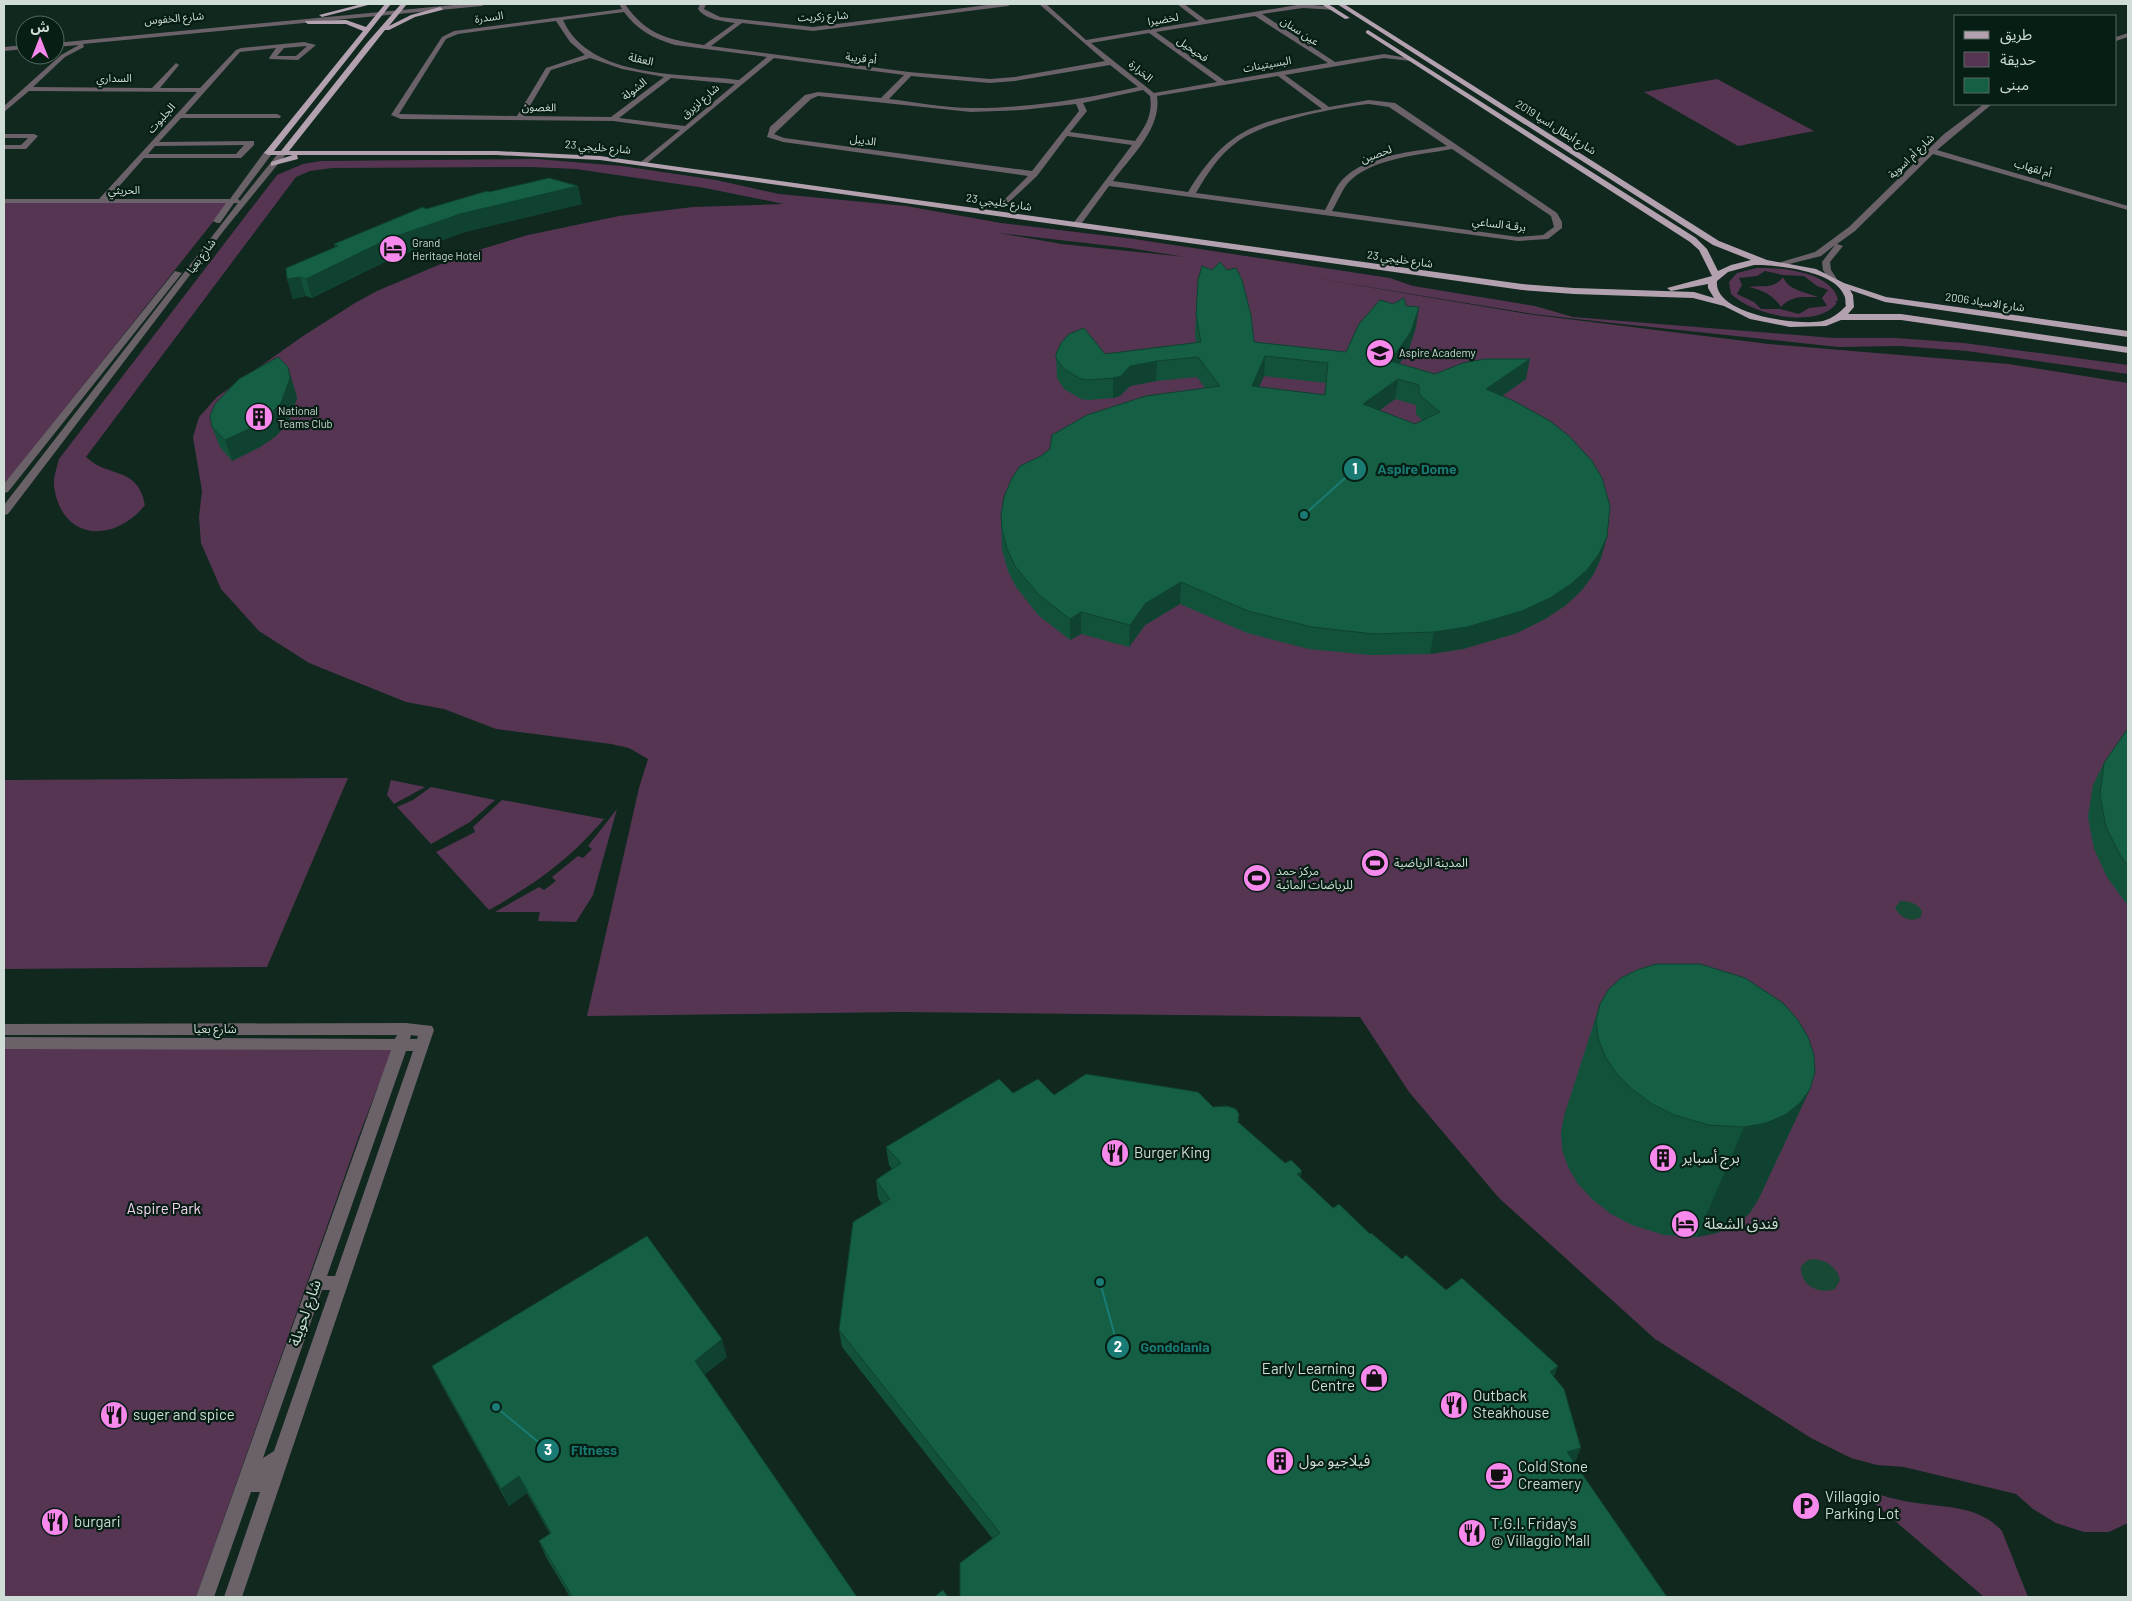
<svg xmlns="http://www.w3.org/2000/svg" width="2132" height="1601" viewBox="0 0 2132 1601" font-family="Barlow,'Noto Sans Arabic',sans-serif">
	<style>
		.green { fill: #563553; fill-rule: evenodd }
		.water { fill: #184935 }
		.lines { fill: none; stroke-linecap: round; stroke-linejoin: round }
		.minor { fill: #6a6169; fill-rule: evenodd }
		.major { fill: #b3a1b0; fill-rule: evenodd }
		.wall { fill: #12523a; fill-rule: evenodd }
		.shaded-wall { fill: #0f4230 }
		.building { fill: #155f44; stroke: #0f4230; fill-rule: evenodd }
		.labels { text-anchor: middle; stroke-width: 4.5; stroke-linejoin: round; paint-order: stroke }
		.far-street-label { font-size: 11px; fill: #cfddd6; stroke: #061e14 }
		.far-poi-label { font-size: 11px; fill: #cfddd6; stroke: #061e14; text-anchor: start }
		.poi-label { font-size: 12px; fill: #cfddd6; stroke: #061e14; text-anchor: start }
		.street-label { font-size: 12px; fill: #cfddd6; stroke: #061e14 }
		.near-poi-label { font-size: 15px; fill: #cfddd6; stroke: #061e14; text-anchor: start }
		.near-park-label { font-size: 15px; fill: #f6d3f1; stroke: #061e14 }
		.near-street-label { font-size: 15px; fill: #cfddd6; stroke: #061e14 }
		.leader { fill: none; stroke: #197b73; stroke-width: 2 }
		.callout-dot { fill: #197b73; stroke: #061e14; stroke-width: 2 }
		.mark-label { font-size: 15px; text-anchor: middle; font-weight: bold; fill: #fff }
		.callout-label { font-size: 14px; text-anchor: middle; font-weight: bold; fill: #197b73; stroke: #061e14; stroke-width: 4.5; stroke-linejoin: round; paint-order: stroke }
	</style>
	<rect width="100%" height="100%" fill="#10281d"/>
	<path class="green" d="M1717 79 1814 131 1738 146 1644 92Z
		M536 159 622 166 716 180 779 194 906 206 1001 223 1134 239 1390 278 1413 286 1535 306 1573 317 1834 338H1896L1964 343 2128 365V374L1967 351 1900 346 1838 347 1613 323 1533 314 1302 276 1527 314 1769 344 2008 364 2128 383V1523L2109 1532H2084L2056 1523 2033 1509 2016 1494 1904 1467 1877 1465 1851 1458 1811 1438 1655 1339 1499 1198 1409 1092 1360 1017 903 1012 587 1016 639 788 648 759 629 748 611 744 496 729 444 709 406 702 309 663 259 631 221 589 201 543 199 517 202 491 193 437 199 417 217 397 303 336 355 303 377 291 462 255 528 235 619 216 693 207 784 204 705 188 576 169 531 167 332 168 310 171 296 177 86 457C108 478 138 466 145 505 114 544 61 541 54 486 53 478 57 467 59 459L277 175 303 164 321 161ZM998 233 1129 248 1185 257 1062 244Z
		M4 203H228L4 485Z
		M1757 268C1780 267 1832 272 1838 300L1835 302 1837 303C1816 330 1753 315 1731 294L1729 282 1737 273ZM1765 271 1783 275 1804 276 1817 286 1828 290 1822 298 1827 306 1809 308 1799 314 1780 309H1761L1754 302 1737 294 1742 285 1739 278 1757 276Z
		M1783 277C1788 290 1805 292 1818 297 1804 297 1791 295 1781 307 1774 296 1763 290 1749 287 1761 285 1774 290 1783 277Z
		M348 778 267 967 4 969V780Z
		M391 780 425 787 394 804 387 795Z
		M431 787 495 800 470 822 431 844 397 807 413 800Z
		M502 800 604 819C569 860 535 884 489 910L436 852 475 832 473 827Z
		M617 809 593 895 576 922 538 921 540 912H495L539 887 544 890 556 881 552 877 578 856 583 858 592 849 588 846Z
		M4 1048 392 1050 360 1133 196 1597H4Z
		M1874 1493C1884 1496 1894 1499 1904 1501 1938 1508 1977 1503 2002 1531L2028 1597H1984L1867 1497Z"/>
	<path class="water" d="M1900 901C1909 901 1917 903 1922 911L1921 917C1911 923 1900 918 1895 908Z
		M1813 1259C1826 1260 1837 1267 1840 1280L1835 1289C1819 1295 1799 1285 1801 1266L1808 1260Z"/>
	<g class="lines">
		<path class="minor" d="M464 4H485L482 6 83 44 84 47 65 57 33 87 152 88 176 63 179 65 160 88H200L236 50 241 48 304 42 316 45 298 60 270 59 269 58 276 48 240 52 185 114H277L281 116 280 118H181L159 142 254 141V145L241 158H144L108 199H230L265 151H271V155L238 199 240 201 280 151 287 153 225 229 8 514 4 515V505L238 203H234L220 223H217L213 221 226 203H4V199H99L197 92 29 91 4 112V106L61 55 79 45 55 47V43ZM307 46 296 56H277L284 48ZM244 145 236 154H148L155 146Z
			M619 4H625C646 35 669 40 704 45L735 23C722 21 706 20 698 9L700 4H706L704 9 720 17 813 27 995 4H1011L1008 6 813 31 742 23 711 46 909 72 990 79 1015 77 1105 61 1039 4H1046L1086 40 1199 21 1177 4H1184L1206 20 1303 4 1333 7 1335 8V10L1303 8 1262 14 1335 62 1384 54 1414 59 1411 61 1384 58 1285 75 1329 107 1369 100 1395 103 1557 213 1562 222V228L1548 239 1518 241 1109 186 1079 227H1076L1072 225 1132 145 1067 136 1037 176 1006 205H1003V201L1028 176 783 142 767 137 770 127 805 95 818 92 881 98 904 75 774 58 645 165 641 163 642 161 680 130 613 121 401 119 391 115 442 37 454 31 622 9ZM624 12C637 30 654 39 675 45L767 57 739 80C684 73 590 80 563 20ZM1255 16 1328 63 1225 81 1156 32ZM556 21 570 42 585 55 546 68 517 116 399 114 446 39 458 34ZM1149 33 1217 82 1154 93 1091 43ZM590 58 622 69 664 77 611 117 524 116 551 70ZM1110 65 1138 87C1084 99 1029 108 972 108 945 108 916 102 889 99L911 76 990 83 1015 81ZM1278 76 1322 109C1253 123 1227 129 1188 192L1113 181C1130 157 1162 129 1157 96ZM671 78 735 84 685 126 619 118ZM1143 90 1150 96C1153 114 1146 126 1135 141L1070 132 1087 111 1083 103ZM818 96 971 112 1022 110 1076 104 1079 111 1032 171 784 138 774 134 811 99ZM1369 104 1389 107 1447 146C1413 152 1367 154 1342 180 1335 188 1330 201 1325 210L1196 193C1207 174 1219 155 1237 142 1266 121 1333 108 1369 104ZM1452 149 1551 216 1554 227 1543 235 1518 237 1332 211C1337 203 1341 192 1347 184 1369 158 1421 155 1452 149Z
			M2128 33V37L2116 41V37Z
			M25 45V49L4 51V47Z
			M1984 104H1992L1937 150 2128 206V210L1933 154 1855 231 1837 244 1843 246 1830 262 1831 270 1837 279 1836 281H1830L1823 270 1822 262 1835 245 1821 256 1781 266V262L1815 252 1849 227 1944 134Z
			M4 134H34L38 136 26 149H4V145H21L28 138H4Z
			M175 271 182 273 8 492 4 493V484Z
			M406 1023 432 1026 434 1030 242 1597H224L260 1492H251L214 1597H196L391 1050 4 1049V1037L395 1039 397 1035H4V1024ZM411 1035 418 1036 417 1039H410ZM406 1051H413L335 1276H327ZM322 1290H330L274 1451 263 1458Z"/>
		<path class="major" d="M362 4H372L322 17 319 15Z
			M385 4H391L274 151H281L366 44 401 4H407L389 26 411 15 440 7 443 9 442 10 415 17 389 30H385L289 151H497L600 156 1522 284 1574 288 1694 292 1714 298 1708 288V284L1671 291 1667 288 1712 276 1699 250 1690 242 1366 33V31L1368 30 1696 238 1707 249 1718 271 1731 265 1751 260 1713 245 1337 4H1344L1719 241 1767 260 1816 269 1844 283 1886 297 2128 331V337L1885 302 1850 290 1853 295 1854 307 1848 314H1901L2128 347V353L1901 320H1841L1826 326 1790 327 1750 319 1724 306 1693 298 1574 294 1522 290 600 160 497 155H297L298 159 271 166V162L293 155H268L264 153 363 31 346 24H308L305 22 306 21 346 20 366 27ZM1754 265C1776 265 1834 270 1844 295 1846 298 1845 303 1846 306 1839 313 1833 318 1823 321 1800 326 1713 315 1717 281L1728 272Z
			M1321 4H1328L1350 18 1345 19Z"/>
	</g>
	<path class="wall" d="M489 192 582 204 465 232 393 258 312 298 306 296 293 299 287 279 335 247 334 244 426 209Z
		M1198 280 1254 342 1346 352 1393 304 1406 306 1416 327 1408 352 1399 364 1435 374 1526 379 1502 396 1607 537 1601 558 1593 575 1581 591 1566 605 1545 619 1517 633 1463 649 1430 654 1370 655 1309 649 1247 633 1180 604 1145 625 1129 647 1081 634 1070 640 1038 615 1016 587 1008 571 1002 550 1001 515 1205 388 1197 377 1156 381 1130 386 1120 396 1113 398 1088 400 1081 399 1064 389 1057 378 1056 354H1105L1196 343 1195 335ZM1264 376 1326 383 1324 395 1259 387ZM1395 399 1416 405V414L1423 421 1415 424 1379 411Z
		M294 387 297 398 288 423 276 436 260 447 232 461 220 447 212 427Z
		M2128 728V906L2107 877 2094 849 2088 817 2093 785 2104 763Z
		M1600 1004 1810 1089 1758 1200 1749 1214 1735 1225 1717 1233 1697 1237 1664 1235 1632 1225 1611 1214 1593 1200 1578 1184 1568 1167 1562 1149 1561 1132 1564 1116Z
		M1013 1093 1213 1107 1239 1114 1238 1122 1285 1163 1302 1171 1300 1178 1333 1208 1370 1234 1402 1259 1558 1366 1554 1376 992 1538 842 1347 839 1330 882 1204 878 1198 876 1180 892 1169 889 1165 886 1147Z
		M727 1357 704 1375 857 1597H570L546 1557 539 1541 550 1534 527 1493 509 1506 441 1384 432 1366Z"/>
	<path class="shaded-wall" d="M578 186 582 204 465 232 393 258 312 298 306 279 388 239 460 214Z
		M300 277 306 296 293 299 287 279Z
		M1419 307 1416 327 1408 352 1387 381 1390 361Z
		M1265 356 1264 376 1250 407 1252 386Z
		M1530 359 1526 379 1482 410 1486 389Z
		M1157 361 1156 381 1130 386 1120 396 1113 398V378L1130 366Z
		M288 367 294 387 297 398 288 423 276 436 260 447 232 461 225 440Z
		M1398 379 1395 399 1360 425 1363 404Z
		M1607 537 1601 558 1593 575 1581 591 1566 605 1545 619 1517 633 1463 649 1430 654 1434 632Z
		M1181 582 1180 604 1145 625 1129 647 1130 625 1146 603Z
		M1081 612V634L1070 640V619Z
		M1810 1089 1758 1200 1749 1214 1735 1225 1717 1233 1697 1237 1744 1127Z
		M1302 1171 1299 1189 1297 1174Z
		M722 1339 727 1357 700 1378 695 1361Z
		M1558 1366 1551 1384 1550 1372Z
		M1581 1448 1574 1465 1567 1452Z
		M519 1476 527 1493 509 1506 501 1489Z"/>
	<path class="building" d="M549 178 578 186 460 214 388 239 306 279 300 277 287 279 286 268 338 246 334 244 423 207 426 209 487 191 489 192Z
		M1220 262 1227 270 1236 268 1242 280 1251 315 1254 342 1346 352 1359 324 1380 300 1393 304 1404 298 1406 306 1419 307 1411 332 1390 361 1435 374 1463 363 1485 359H1530L1486 389 1514 401 1550 421 1569 436 1592 461 1602 478 1610 506 1607 537 1599 554 1587 570 1571 584 1550 598 1522 611 1467 627 1434 632 1374 634 1312 627 1248 611 1181 582 1146 603 1130 625 1081 612 1070 619 1038 594 1015 566 1007 549 1002 529 1001 515 1004 497 1012 478 1020 466 1041 456 1050 449 1052 435 1087 415 1146 396 1220 386 1198 357 1157 361 1130 366 1121 376 1113 378 1088 380 1081 379 1064 369 1056 358V354L1061 343 1069 334 1084 328 1105 354 1201 342 1196 315 1198 280 1202 266 1212 270ZM1265 356 1328 363 1325 395 1252 386ZM1398 379 1419 385V393L1422 397 1440 412 1415 424 1363 404Z
		M278 357 288 367 290 378 281 403 269 415 253 427 225 440 212 427 210 416 215 404 239 379Z
		M2128 728V866L2120 855 2106 827 2100 795 2104 763Z
		M1656 964H1700L1745 978 1783 1003 1798 1020 1808 1037 1814 1055 1815 1072 1810 1089 1800 1103 1785 1115 1766 1123 1744 1127 1709 1125 1674 1115 1652 1104 1632 1089 1616 1073 1605 1056 1598 1038 1596 1020 1600 1004 1608 990 1621 978 1637 970Z
		M1086 1074 1198 1092 1213 1107 1227 1106 1236 1109 1239 1114 1238 1122 1285 1163 1291 1160 1302 1171 1297 1174 1333 1208 1339 1204 1370 1234 1371 1233 1402 1259 1406 1255 1446 1290 1462 1278 1558 1366 1550 1372 1564 1389 1581 1448 1567 1452 1667 1597H960V1563L1000 1533 839 1330 853 1222 890 1199 876 1180 901 1163 886 1147 999 1079 1013 1093 1038 1079 1054 1095Z
		M647 1236 722 1339 695 1361 857 1597H571L572 1596 539 1541 551 1533 519 1476 501 1489 432 1366Z
		M943 1590 948 1597H934Z"/>
	<defs>
		<symbol id="hotel-disc" viewBox="-11 -11 22 22"><circle r="9.5" fill="#f788ec" stroke="#061e14"/><path d="M-6-4.5h1.5V1H6V5H4.5V3h-9V5H-6ZM-4 0a1.8 1.8 0 1 1 3.6 0ZM.5 0V-2.5h3Q6-2.5 6 0Z" fill="#111"/></symbol>
		<symbol id="school-disc" viewBox="-11 -11 22 22"><circle r="9.5" fill="#f788ec" stroke="#061e14"/><path d="M0-5L7-2L0 1L-7-2ZM-4 1L0 2.5L4 1V4Q0 6-4 4Z" fill="#111"/></symbol>
		<symbol id="building-disc" viewBox="-11 -11 22 22"><circle r="9.5" fill="#f788ec" stroke="#061e14"/><path d="M-4-6H4V6H1V3H-1V6H-4ZM-2.5-4.3h1.7v1.8h-1.7ZM.8-4.3h1.7v1.8H.8ZM-2.5-1h1.7V.8h-1.7ZM.8-1h1.7V.8H.8Z" fill="#111"/></symbol>
		<symbol id="stadium-disc" viewBox="-11 -11 22 22"><circle r="9.5" fill="#f788ec" stroke="#061e14"/><path d="M0-5a6.5 5 0 1 0 0 10a6.5 5 0 1 0 0-10ZM-3.5-1.8h7v3.6h-7Z" fill="#111"/></symbol>
		<symbol id="restaurant-disc" viewBox="-11 -11 22 22"><circle r="9.5" fill="#f788ec" stroke="#061e14"/><path d="M-5-6h1v4h1v-4h1v4h1v-4h1v5L-1.5 .5V6h-2V.5L-5-1ZM5-6V6H3V1.5H1.5Q1.5-4 5-6Z" fill="#111"/></symbol>
		<symbol id="shop-disc" viewBox="-11 -11 22 22"><circle r="9.5" fill="#f788ec" stroke="#061e14"/><path d="M-5-2.5h2.3a2.7 3.5 0 0 1 5.4 0H5L5.5 6h-11ZM-1.5-2.5h3a1.5 2.3 0 0 0-3 0Z" fill="#111"/></symbol>
		<symbol id="cafe-disc" viewBox="-11 -11 22 22"><circle r="9.5" fill="#f788ec" stroke="#061e14"/><path d="M-5.5-4.5H6V0H3Q3 3.5 0 3.5H-2.5Q-5.5 3.5-5.5 0ZM3-3.2v2h1.7v-2ZM-6 4.5H4V6H-6Z" fill="#111"/></symbol>
		<symbol id="parking-disc" viewBox="-11 -11 22 22"><circle r="9.5" fill="#f788ec" stroke="#061e14"/><path d="M-3.5-5.5H1a3.5 3.5 0 0 1 0 7H-1V5.5H-3.5ZM-1-3.4V-.6H.8a1.4 1.4 0 0 0 0-2.8Z" fill="#111"/></symbol>
	</defs>
	<g fill-rule="evenodd">
		<use href="#hotel-disc" x="377" y="233" width="32" height="32"/>
		<use href="#school-disc" x="1364" y="337" width="32" height="32"/>
		<use href="#building-disc" x="243" y="401" width="32" height="32"/>
		<use href="#stadium-disc" x="1359" y="847" width="32" height="32"/>
		<use href="#stadium-disc" x="1241" y="862" width="32" height="32"/>
		<use href="#restaurant-disc" x="1099" y="1137" width="32" height="32"/>
		<use href="#building-disc" x="1647" y="1142" width="32" height="32"/>
		<use href="#hotel-disc" x="1669" y="1208" width="32" height="32"/>
		<use href="#shop-disc" x="1358" y="1362" width="32" height="32"/>
		<use href="#restaurant-disc" x="1438" y="1389" width="32" height="32"/>
		<use href="#restaurant-disc" x="98" y="1399" width="32" height="32"/>
		<use href="#building-disc" x="1264" y="1445" width="32" height="32"/>
		<use href="#cafe-disc" x="1483" y="1460" width="32" height="32"/>
		<use href="#parking-disc" x="1790" y="1490" width="32" height="32"/>
		<use href="#restaurant-disc" x="39" y="1506" width="32" height="32"/>
		<use href="#restaurant-disc" x="1456" y="1517" width="32" height="32"/>
	</g>
	<g class="labels">
		<g class="far-street-label">
			<text transform="translate(823 16) rotate(-3)" y="4">شارع زكريت</text>
			<text transform="translate(489 17) rotate(-8)" y="4">السدرة</text>
			<text transform="translate(174 18) rotate(-5)" y="4">شارع الخفوس</text>
			<text transform="translate(1163 19) rotate(-9)" y="4">لخضيرا</text>
			<text transform="translate(1300 31) rotate(33)" y="4">عين سنان</text>
			<text transform="translate(1193 49) rotate(35)" y="4">فحيحيل</text>
			<text transform="translate(861 58) rotate(7)" y="4">أم قريبة</text>
			<text transform="translate(641 59) rotate(12)" y="4">العقلة</text>
			<text transform="translate(1267 64) rotate(-10)" y="4">البسيتينات</text>
			<text transform="translate(1141 71) rotate(39)" y="4">الخرارة</text>
			<text x="114" y="82">السداري</text>
			<text transform="translate(634 89) rotate(-38)" y="4">الشولة</text>
			<text transform="translate(700 101) rotate(-41)" y="4">شارع لزيرق</text>
			<text transform="translate(539 107) rotate(1)" y="4">الغصون</text>
			<text transform="translate(161 118) rotate(-48)" y="4">الجلبوت</text>
			<text transform="translate(1556 127) rotate(32)" y="4">شارع أبطال اسيا 2019</text>
			<text transform="translate(863 140) rotate(7)" y="4">الديبل</text>
			<text transform="translate(598 147) rotate(5)" y="4">شارع خليجي 23</text>
			<text transform="translate(1376 154) rotate(-20)" y="4">لحصين</text>
			<text transform="translate(1911 156) rotate(-44)" y="4">شارع أم اسوية</text>
			<text transform="translate(2033 168) rotate(16)" y="4">أم لقهاب</text>
			<text x="124" y="194">الحريثي</text>
			<text transform="translate(999 202) rotate(8)" y="4">شارع خليجي 23</text>
			<text transform="translate(1499 224) rotate(7)" y="4">برقـة الساعي</text>
			<text transform="translate(201 256) rotate(-53)" y="4">شارع بعيا</text>
			<text transform="translate(1400 259) rotate(8)" y="4">شارع خليجي 23</text>
			<text transform="translate(1985 302) rotate(8)" y="4">شارع الاسياد 2006</text>
		</g>
		<g class="far-poi-label">
			<text x="412" y="247">Grand<tspan x="412" dy="13">Heritage Hotel</tspan></text>
			<text x="1399" y="357">Aspire Academy</text>
			<text x="278" y="415">National<tspan x="278" dy="13">Teams Club</tspan></text>
		</g>
		<g class="poi-label">
			<text x="1394" y="867">المدينة الرياضية</text>
			<text x="1276" y="875">مركز حمد<tspan x="1276" dy="14">للرياضات المائية</tspan></text>
		</g>
		<g class="street-label">
			<text x="215" y="1033">شارع بعيا</text>
		</g>
		<g class="near-poi-label">
			<text x="1134" y="1158">Burger King</text>
			<text x="1682" y="1163">برج أسباير</text>
			<text x="1704" y="1229">فندق الشعلة</text>
			<text x="1355" y="1374" text-anchor="end">Early Learning<tspan x="1355" dy="17">Centre</tspan></text>
			<text x="1473" y="1401">Outback<tspan x="1473" dy="17">Steakhouse</tspan></text>
			<text x="133" y="1420">suger and spice</text>
			<text x="1299" y="1466">فيلاجيو مول</text>
			<text x="1518" y="1472">Cold Stone<tspan x="1518" dy="17">Creamery</tspan></text>
			<text x="1825" y="1502">Villaggio<tspan x="1825" dy="17">Parking Lot</tspan></text>
			<text x="74" y="1527">burgari</text>
			<text x="1491" y="1529">T.G.I. Friday's<tspan x="1491" dy="17">@ Villaggio Mall</tspan></text>
		</g>
		<g class="near-park-label">
			<text x="164" y="1214">Aspire Park</text>
		</g>
		<g class="near-street-label">
			<text transform="translate(305 1313) rotate(-71)" y="5">شارع لحويلة</text>
		</g>
	</g>
	<path class="leader" d="M1304 515L1355 469M1100 1282L1118 1347M496 1407L548 1450"/>
	<g class="callout-dot">
		<circle cx="1304" cy="515" r="5"/>
		<circle cx="1100" cy="1282" r="5"/>
		<circle cx="496" cy="1407" r="5"/>
		<circle cx="1355" cy="469" r="12"/>
		<circle cx="1118" cy="1347" r="12"/>
		<circle cx="548" cy="1450" r="12"/>
	</g>
	<g class="mark-label">
		<text x="1355" y="474">1</text>
		<text x="1118" y="1352">2</text>
		<text x="548" y="1455">3</text>
	</g>
	<g class="callout-label">
		<text x="1417" y="474">Aspire Dome</text>
		<text x="1175" y="1352">Gondolania</text>
		<text x="594" y="1455">Fitness</text>
	</g>
	<rect width="2132" height="1601" fill="none" stroke="#cfddd6" stroke-width="10"/>
	<rect x="1954" y="15" width="162" height="90" fill="#061e14" stroke="#566a62"/>
	<rect x="1964" y="31" width="25" height="8" fill="#b3a1b0" stroke="#566a62"/>
	<text x="2000" y="40" font-size="15" fill="#cfddd6">طريق</text>
	<rect x="1964" y="52" width="25" height="15" fill="#563553" stroke="#566a62"/>
	<text x="2000" y="65" font-size="15" fill="#cfddd6">حديقة</text>
	<rect x="1964" y="78" width="25" height="15" fill="#155f44" stroke="#566a62"/>
	<text x="2000" y="90" font-size="15" fill="#cfddd6">مبنى</text>
	<g transform="translate(40 40)"><circle r="24" fill="#061e14" stroke="#566a62"/>
	<path d="M0-4L9 19L0 12L-9 19Z" fill="#f788ec"/>
	<text y="-8" font-size="14" font-weight="bold" text-anchor="middle" fill="#cfddd6">ش</text>
	</g>
</svg>
